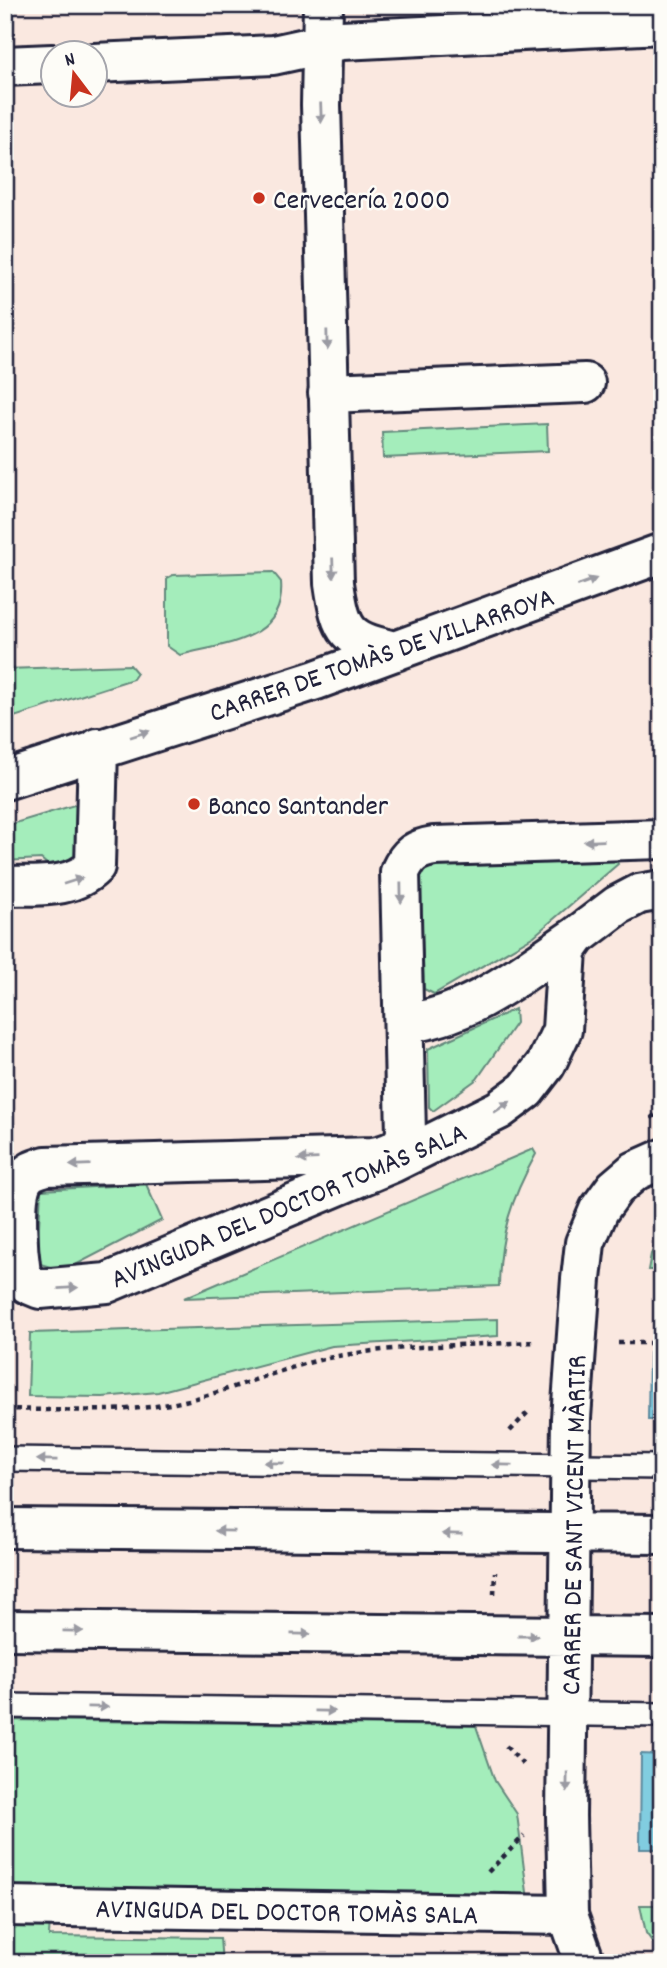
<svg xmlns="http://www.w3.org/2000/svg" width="667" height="1968" viewBox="0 0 667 1968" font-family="Dekko,sans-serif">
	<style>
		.green { fill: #a4edbb; stroke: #63887b; stroke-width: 2 }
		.water { fill: #81cde0; stroke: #5b899e; stroke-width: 2 }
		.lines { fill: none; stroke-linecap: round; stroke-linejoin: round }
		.service-casing { stroke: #22223b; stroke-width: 28 }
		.minor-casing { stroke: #22223b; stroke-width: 44 }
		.tertiary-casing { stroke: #22223b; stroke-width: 44 }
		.primary-casing { stroke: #22223b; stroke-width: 44 }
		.path { stroke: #22223b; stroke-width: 4.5; stroke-dasharray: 5 5; stroke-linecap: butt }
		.service { stroke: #fdfcf7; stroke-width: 23 }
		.minor { stroke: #fdfcf7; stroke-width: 38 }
		.tertiary { stroke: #fdfcf7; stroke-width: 38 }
		.primary { stroke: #fdfcf7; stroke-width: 38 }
		.oneway { fill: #9a9aa2 }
		.poi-dot { fill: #c8321e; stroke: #fdfcf7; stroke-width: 2.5 }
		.labels { text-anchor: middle; stroke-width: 5; stroke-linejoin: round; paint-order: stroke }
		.poi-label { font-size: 28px; fill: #22223b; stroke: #fdfcf7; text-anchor: start }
		.street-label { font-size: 28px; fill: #22223b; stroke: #fdfcf7 }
	</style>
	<rect width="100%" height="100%" fill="#fae8e0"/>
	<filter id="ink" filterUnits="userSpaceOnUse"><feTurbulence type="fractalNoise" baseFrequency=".0143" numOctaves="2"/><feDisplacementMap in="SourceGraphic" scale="14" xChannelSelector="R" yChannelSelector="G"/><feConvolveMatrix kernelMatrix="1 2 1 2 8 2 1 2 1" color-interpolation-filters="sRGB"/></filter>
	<g filter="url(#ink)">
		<path class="green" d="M547 424 548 451 383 458 382 432Z
			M273 572 281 582C286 641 225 643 180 655L167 646V578L173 575Z
			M130 665 137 673 133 679 5 720V669Z
			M84 802 82 858 53 869 41 859 5 861V826Z
			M614 855 618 864 534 936 434 994 424 989 420 888 421 873 435 861Z
			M515 1009 516 1023 477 1079 433 1111 429 1107 428 1049Z
			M533 1149 536 1154C511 1199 500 1234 499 1286L184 1298Z
			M146 1184 162 1220 64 1271 37 1263 41 1190Z
			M662 1234V1270H648L651 1254Z
			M498 1319V1336L332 1346 158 1392 103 1397 28 1396 30 1333Z
			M5 1720 476 1726 495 1781 517 1814 528 1900 5 1892Z
			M640 1905H662V1955L646 1933Z
			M22 1919 50 1920 49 1936 220 1938 222 1963H5V1935Z"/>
		<path class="water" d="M649 1353H662V1420H648Z
			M641 1754 662 1755V1849H640Z"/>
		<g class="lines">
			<defs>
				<path id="service" d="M5 1459 662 1467
					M5 1706 662 1715"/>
				<path id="minor" d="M323 5 321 105 334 583C341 632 346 641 396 651
					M328 393 585 383
					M5 780 316 680 662 553
					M662 839 434 846C416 849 408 854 400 872L406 1135C400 1151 389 1154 373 1157L46 1166C36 1169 28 1171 23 1180 13 1198 18 1253 21 1274L28 1284 40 1289 107 1283 392 1163 499 1110 526 1090 546 1064 562 1030 567 950 577 936 618 905 639 894 662 890
					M5 886C38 885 71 890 95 866L98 748
					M404 1023C469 1018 524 971 577 936
					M5 1906 568 1915"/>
				<path id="tertiary" d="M94 63 273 55 342 40 662 24
					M5 66 52 64"/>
				<path id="primary" d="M5 1528 662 1534
					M5 1630 662 1637
					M585 1963 568 1915 566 1816 571 1418 581 1279 585 1243 599 1210 615 1188 635 1171 662 1159"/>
			</defs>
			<use href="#service" class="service-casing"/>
			<use href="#minor" class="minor-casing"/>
			<use href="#tertiary" class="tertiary-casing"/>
			<use href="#primary" class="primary-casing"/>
			<path class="path" d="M651 1118 662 1110
				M618 1343H662
				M5 1409C64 1410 122 1414 180 1402 236 1390 288 1364 344 1355 406 1345 473 1345 535 1342
				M510 1431 528 1412
				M494 1594 495 1572
				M506 1746 526 1768
				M488 1872 524 1836
				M8 1956 15 1963"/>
			<use href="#service" class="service"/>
			<use href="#minor" class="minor"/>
			<use href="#tertiary" class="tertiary"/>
			<use href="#primary" class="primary"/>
		</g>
		<defs><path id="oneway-solid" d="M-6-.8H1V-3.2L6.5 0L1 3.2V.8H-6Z" transform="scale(1.75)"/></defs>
		<g class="oneway">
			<use href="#oneway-solid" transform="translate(321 113) rotate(88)"/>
			<use href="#oneway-solid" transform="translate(327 340) rotate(89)"/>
			<use href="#oneway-solid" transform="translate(333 568) rotate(88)"/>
			<use href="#oneway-solid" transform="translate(587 582) rotate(-20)"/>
			<use href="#oneway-solid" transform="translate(140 734) rotate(-18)"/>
			<use href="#oneway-solid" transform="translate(594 841) rotate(178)"/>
			<use href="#oneway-solid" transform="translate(73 881) rotate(-18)"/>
			<use href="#oneway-solid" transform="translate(401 893) rotate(89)"/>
			<use href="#oneway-solid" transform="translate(502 1107) rotate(-34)"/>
			<use href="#oneway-solid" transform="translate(308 1159) rotate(178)"/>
			<use href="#oneway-solid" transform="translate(80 1165) rotate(178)"/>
			<use href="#oneway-solid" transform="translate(68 1288) rotate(-3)"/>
			<use href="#oneway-solid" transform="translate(47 1460) rotate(-179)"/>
			<use href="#oneway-solid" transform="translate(274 1463) rotate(-179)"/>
			<use href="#oneway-solid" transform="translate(502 1465) rotate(-179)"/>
			<use href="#oneway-solid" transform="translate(225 1531) rotate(-179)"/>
			<use href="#oneway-solid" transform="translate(452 1534) rotate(-179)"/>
			<use href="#oneway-solid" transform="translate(73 1631) rotate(1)"/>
			<use href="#oneway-solid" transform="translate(301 1634) rotate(1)"/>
			<use href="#oneway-solid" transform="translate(528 1636)"/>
			<use href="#oneway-solid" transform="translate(98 1707) rotate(1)"/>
			<use href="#oneway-solid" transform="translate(325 1711) rotate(1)"/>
			<use href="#oneway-solid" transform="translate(567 1782) rotate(91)"/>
		</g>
	</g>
	<g class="poi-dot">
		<circle cx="259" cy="198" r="7"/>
		<circle cx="194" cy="804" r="7"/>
	</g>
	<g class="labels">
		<g class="poi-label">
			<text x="273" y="208">Cervecería 2000</text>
			<text x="208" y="814">Banco Santander</text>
		</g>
		<g class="street-label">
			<text transform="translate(381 653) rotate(-19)" y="10">CARRER DE TOMÀS DE VILLARROYA</text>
			<text transform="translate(288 1204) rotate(-23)" y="10">AVINGUDA DEL DOCTOR TOMÀS SALA</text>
			<text transform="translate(572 1525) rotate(-89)" y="10">CARRER DE SANT VICENT MÀRTIR</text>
			<text transform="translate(287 1910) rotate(1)" y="10">AVINGUDA DEL DOCTOR TOMÀS SALA</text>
		</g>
	</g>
	<rect width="667" height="1968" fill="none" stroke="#fdfcf7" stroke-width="28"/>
	<rect x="14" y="14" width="639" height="1940" fill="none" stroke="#22223b" stroke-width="2.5" filter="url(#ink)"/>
	<g transform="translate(74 74) rotate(344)"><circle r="33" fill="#fdfcf7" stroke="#a5a5ac" stroke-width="2"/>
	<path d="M0-5L12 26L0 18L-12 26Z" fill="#c8321e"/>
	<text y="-10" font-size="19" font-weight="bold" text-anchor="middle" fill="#22223b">N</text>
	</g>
</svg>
